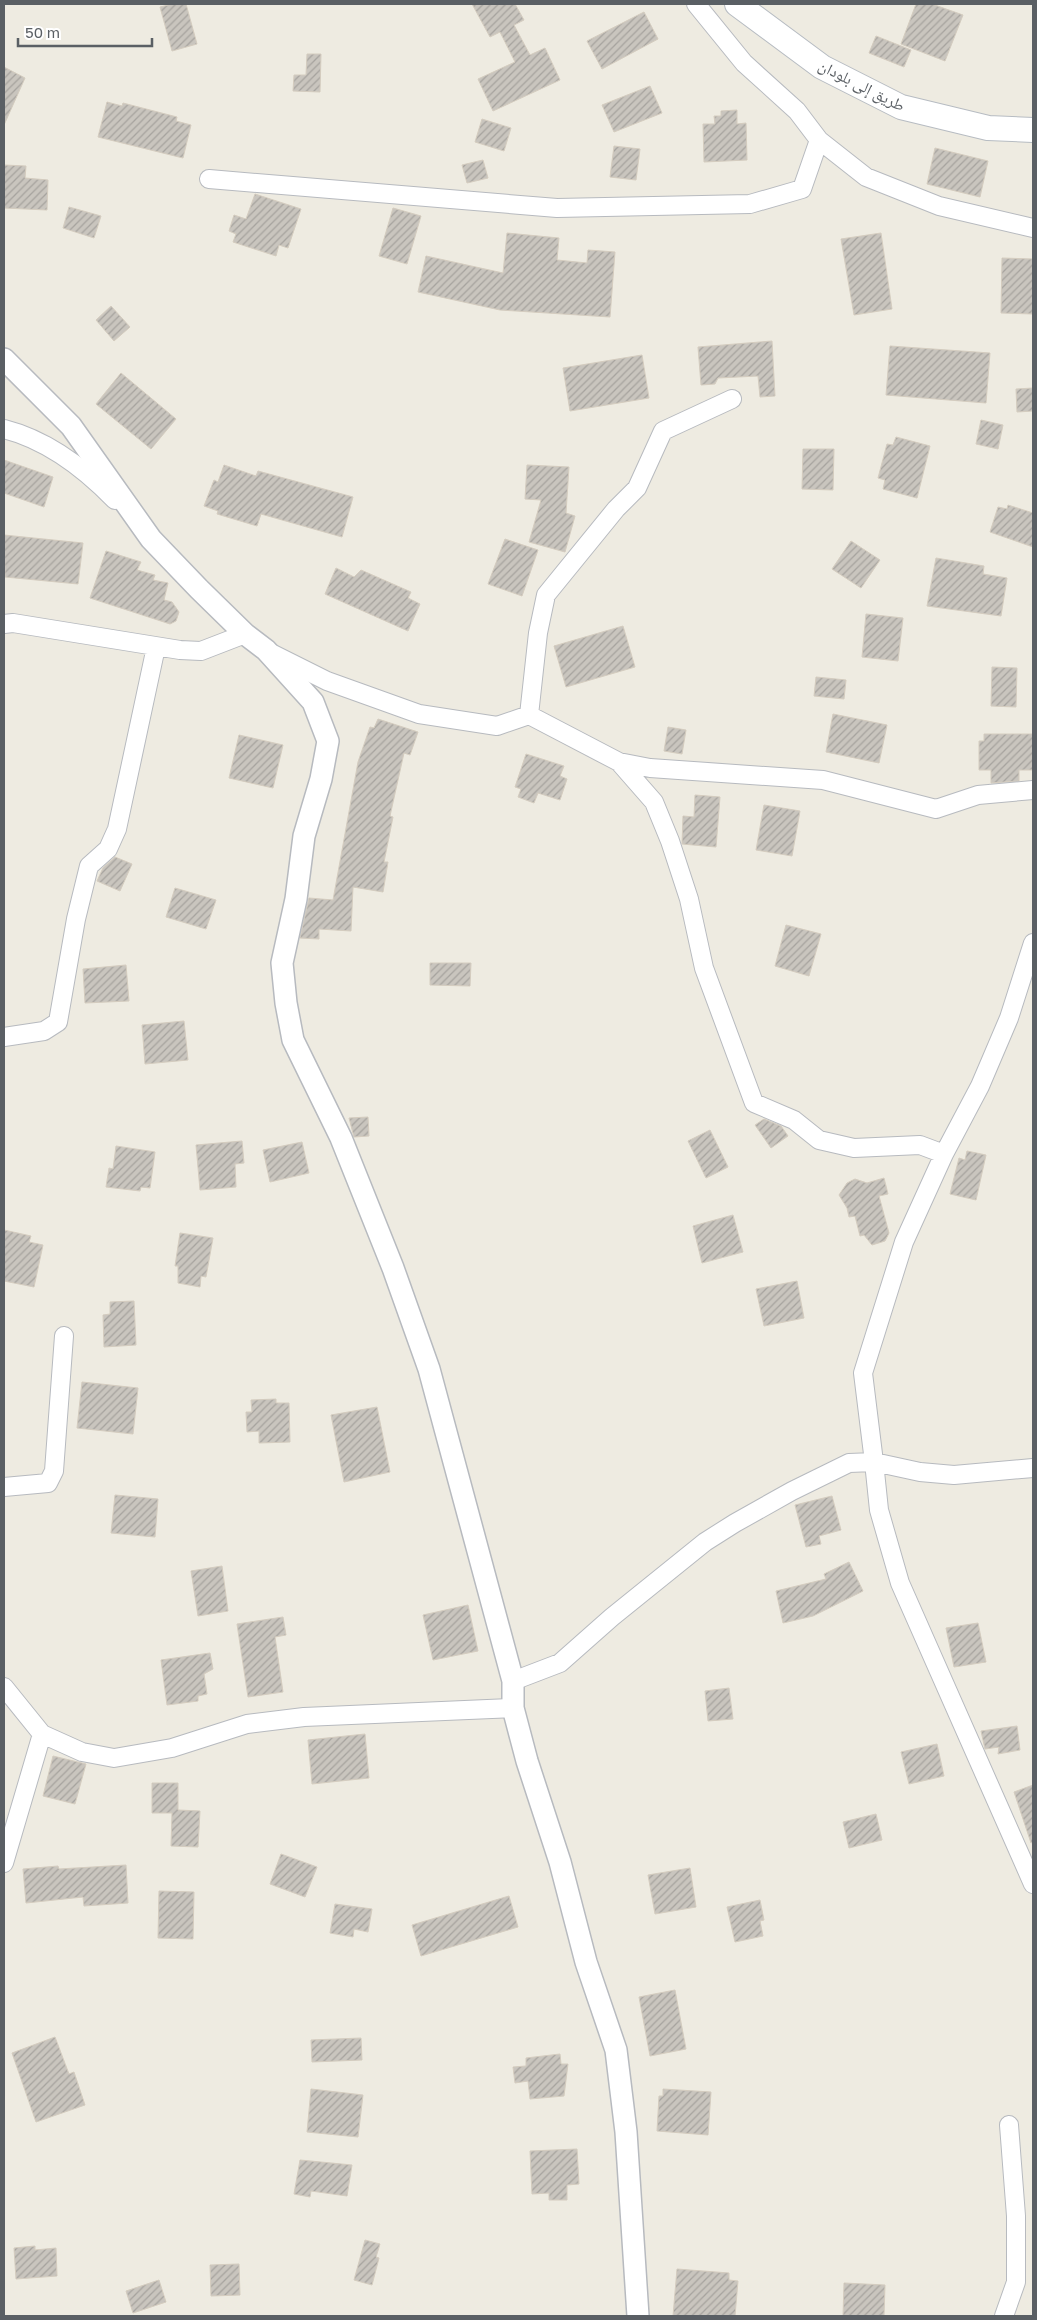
<svg xmlns="http://www.w3.org/2000/svg" width="1037" height="2320" viewBox="0 0 1037 2320" font-family="'Golos Text','Noto Naskh Arabic',sans-serif">
	<style>
		.building { fill: url(#building-hatch); stroke: #d4ccbf }
		.lines { fill: none; stroke-linecap: round; stroke-linejoin: round }
		.minor-casing { stroke: #b7babf; stroke-width: 20 }
		.tertiary-casing { stroke: #b7babf; stroke-width: 24 }
		.secondary-casing { stroke: #b7bcc2; stroke-width: 26 }
		.minor { stroke: #fff; stroke-width: 18 }
		.tertiary { stroke: #fff; stroke-width: 21 }
		.secondary { stroke: #fff; stroke-width: 24 }
		.labels { text-anchor: middle; stroke-width: 4.5; stroke-linejoin: round; paint-order: stroke }
		.street-label { font-size: 16px; fill: #5a5f64; stroke: #fff }
	</style>
	<defs>
		<pattern id="building-hatch" width="6" height="6" patternUnits="userSpaceOnUse" patternTransform="scale(1.25)"><rect width="6" height="6" fill="#c9c5be"/><path d="M-1 1l2-2M0 6l6-6M5 7l2-2" fill="none" stroke="#a6a39e"/></pattern>
	</defs>
	<rect width="100%" height="100%" fill="#eeebe1"/>
	<path class="building" d="M173 4H186L197 44 172 51 160 7Z
		M472 4H515L524 20 514 25 530 55 545 48 560 80 493 111 478 79 515 62 500 32 490 37Z
		M916 4H932L963 15 945 61 901 44Z
		M644 12 658 39 602 69 587 41Z
		M876 36 911 50 904 67 869 53Z
		M307 54H321L320 92 293 91 294 75H306Z
		M4 67 25 78 4 125Z
		M650 86 662 113 614 132 602 105Z
		M107 102 122 106 123 103 177 117 176 121 191 125 183 158 98 137Z
		M737 110V124L746 123 747 160 704 162 703 124H715L714 116H721V111Z
		M482 119 511 128 504 151 475 142Z
		M614 146 640 149 636 180 610 177Z
		M935 148 988 161 980 197 927 184Z
		M483 160 488 178 467 183 462 165Z
		M4 165 26 166 25 178 48 180 47 210 4 208Z
		M255 194 301 209 288 248 279 245 276 256 233 242 236 234 229 231 234 215 246 219Z
		M69 207 101 216 94 238 63 228Z
		M393 208 421 216 407 264 379 256Z
		M507 233 559 238 557 260 587 263 588 250 615 252 610 317 500 310 418 292 426 256 503 273Z
		M881 233 892 309 854 315 841 239Z
		M1002 258 1033 259V314L1001 313Z
		M111 306 130 327 114 341 96 320Z
		M772 341 775 396 760 397 758 376 718 378 715 384 701 385 698 347Z
		M890 346 990 353 986 403 886 395Z
		M642 355 649 398 570 411 563 368Z
		M121 373 176 419 151 449 96 404Z
		M1033 388V411L1017 412 1016 389Z
		M981 420 1003 425 998 449 976 444Z
		M896 437 930 446 917 498 883 489 885 480 878 478 887 444 893 445Z
		M803 449H834L833 490 802 489Z
		M4 460 53 477 44 507 4 493Z
		M224 465 256 476 258 471 353 497 342 537 261 514 257 526 217 514 218 511 204 506 214 480 218 482Z
		M527 465 569 467 566 513 575 516 565 552 529 542 541 500 525 499Z
		M1008 505 1033 513V547L990 532 998 507 1007 509Z
		M4 535 83 543 78 584 5 577Z
		M505 539 538 550 522 596 488 584Z
		M851 541 880 560 861 588 832 569Z
		M106 551 141 562 137 570 155 575 153 580 168 583 164 600 172 602 179 612 176 621 170 624 90 598Z
		M936 558 984 566 983 574 1007 578 1001 616 927 606Z
		M336 568 354 577 361 570 411 592 408 598 420 604 408 631 325 594Z
		M866 614 903 618 898 661 862 657Z
		M623 626 635 667 566 687 554 646Z
		M992 667 1017 668 1016 707 991 706Z
		M816 677 846 680 844 699 814 696Z
		M833 714 887 725 879 763 826 752Z
		M378 719 418 732 410 755 404 753 390 816 393 817 384 862H388L383 892 353 887 351 931 319 929V939L300 938 309 898 333 900 358 762 370 727 374 728Z
		M668 727 686 730 682 754 664 751Z
		M984 734H1033V770H1019V781L991 783V770H979V741H984Z
		M239 735 283 745 273 788 229 778Z
		M526 754 564 766 560 776 567 779 560 800 538 793 534 803 518 797 521 789 515 787Z
		M695 795 720 797 716 847 682 844 683 816 694 817Z
		M764 805 800 811 792 856 756 850Z
		M115 857 132 864 120 891 97 881 103 868Z
		M175 888 216 900 206 929 166 917Z
		M786 925 821 934 809 976 775 966Z
		M430 963H471L470 986 430 985Z
		M126 965 129 1001 85 1003 83 969Z
		M184 1021 188 1060 145 1064 142 1025Z
		M368 1117 369 1136 354 1137 349 1118Z
		M764 1119 781 1126 788 1136 771 1148 755 1125Z
		M710 1130 728 1167 706 1178 688 1141Z
		M242 1141 244 1163 235 1164 236 1187 200 1190 196 1145Z
		M302 1142 309 1173 270 1182 263 1150Z
		M116 1146 155 1152 150 1188 141 1187 140 1191 106 1187 109 1168 113 1169Z
		M967 1151 986 1155 976 1200 950 1194 959 1158 965 1160Z
		M884 1178 888 1194 879 1196 889 1233 885 1241 872 1245 864 1235 860 1236 855 1216 849 1217 847 1208 839 1195 847 1183 855 1179 867 1183Z
		M733 1215 743 1252 702 1263 693 1226Z
		M4 1230 31 1236 29 1242 43 1245 34 1287 4 1281Z
		M180 1233 213 1238 206 1277 201 1276 200 1287 178 1283V1266H175Z
		M797 1281 804 1318 764 1326 756 1289Z
		M134 1301 136 1345 104 1347 103 1315 110 1314V1302Z
		M82 1382 138 1388 133 1434 77 1428Z
		M276 1399V1403H289L290 1442 259 1443V1431L247 1432 246 1412H252L251 1400Z
		M377 1407 390 1472 344 1482 331 1415Z
		M115 1495 158 1499 155 1537 111 1533Z
		M832 1496 841 1530 819 1536 821 1544 806 1547 795 1505Z
		M849 1562 863 1591 813 1616 783 1623 776 1591 826 1579 824 1574Z
		M222 1566 228 1611 198 1616 191 1571Z
		M468 1605 478 1651 433 1660 423 1615Z
		M283 1617 286 1635 275 1637 283 1692 248 1697 237 1624Z
		M978 1623 986 1662 954 1667 946 1628Z
		M210 1653 213 1669 204 1674 207 1694 198 1696V1701L167 1705 161 1660Z
		M729 1688 733 1719 708 1721 705 1691Z
		M1017 1726 1020 1750 998 1754 999 1747 985 1749 981 1731Z
		M365 1734 369 1778 312 1784 308 1740Z
		M937 1744 944 1776 909 1784 901 1752Z
		M53 1756 86 1764 75 1804 43 1796Z
		M152 1783H178V1810L200 1811 198 1847 171 1846 172 1813H152Z
		M1033 1785V1842L1031 1843 1014 1792Z
		M876 1814 882 1840 849 1848 843 1822Z
		M281 1854 317 1867 305 1897 270 1884Z
		M126 1865 128 1903 84 1906 83 1897 26 1903 23 1869 58 1866 59 1869Z
		M690 1868 696 1907 655 1914 648 1875Z
		M159 1891 194 1892 193 1939 158 1938Z
		M509 1896 518 1927 421 1956 412 1925Z
		M760 1900 764 1920 760 1921 763 1936 735 1942 727 1907Z
		M335 1904 372 1909 368 1932 354 1929 353 1937 330 1933Z
		M675 1990 686 2049 650 2056 639 1997Z
		M55 2037 69 2074 74 2072 85 2105 36 2122 12 2053Z
		M361 2038 362 2060 312 2062 311 2040Z
		M560 2054 561 2064H568L564 2096 530 2099 528 2081 515 2083 513 2067 526 2066V2058Z
		M311 2089 363 2095 358 2137 307 2132Z
		M663 2089 711 2092 708 2135 657 2131 659 2096H663Z
		M577 2149 579 2184 567 2185V2200H549V2193L532 2194 530 2151Z
		M300 2160 352 2165 347 2196 311 2191 310 2197 294 2194Z
		M365 2240 380 2244 376 2257 379 2258 372 2285 354 2280Z
		M35 2246V2250L56 2248 57 2276 16 2279 14 2248Z
		M239 2264 240 2295 211 2296 210 2265Z
		M677 2269 729 2273V2280L738 2281 735 2316H673Z
		M159 2280 166 2302 133 2313 126 2291Z
		M844 2283 885 2285 884 2316H843Z"/>
	<g class="lines">
		<defs>
			<path id="minor" d="M819 140 866 177 939 206 1033 228
				M209 179 557 208 750 204 802 189 819 140 797 111 744 63 696 4
				M732 399 663 431 637 488 616 509 546 595 538 633 529 715 619 762 650 768 823 780 936 809 978 795 1033 790
				M4 429C47 440 84 468 115 500
				M4 624 13 623 180 650 201 651 245 634
				M273 654 327 681 419 714 497 726 529 715
				M619 762 654 802 670 841 689 899 704 968 754 1103 794 1120 819 1140 854 1148 920 1145 944 1154 980 1086 1009 1018 1033 943
				M4 1037 44 1031 58 1022 76 919 89 866 108 849 117 829 156 647
				M944 1154 904 1242 863 1373 874 1462 920 1472 954 1475 1033 1468
				M4 1487 48 1483 54 1471 64 1336
				M513 1681 560 1663 612 1617 705 1542 735 1523 792 1491 849 1463 874 1462 879 1510 900 1583 1033 1884
				M4 1687 42 1734 82 1752 114 1758 172 1748 247 1724 304 1717 513 1708
				M4 1863 42 1734
				M1004 2316 1016 2282V2216L1009 2125"/>
			<path id="tertiary" d="M4 359 71 426 151 539 199 589 245 634 266 650 313 702 328 741 321 779 304 836 296 899 282 963 286 1003 293 1040 341 1138 393 1268 429 1369 513 1681V1708L527 1761 560 1862 586 1962 616 2050 626 2132 638 2316"/>
			<path id="secondary" d="M737 4 822 67 901 107 988 128 1033 130"/>
		</defs>
		<use href="#minor" class="minor-casing"/>
		<use href="#tertiary" class="tertiary-casing"/>
		<use href="#secondary" class="secondary-casing"/>
		<use href="#minor" class="minor"/>
		<use href="#tertiary" class="tertiary"/>
		<use href="#secondary" class="secondary"/>
	</g>
	<g class="labels">
		<g class="street-label">
			<text transform="translate(862 85) rotate(27)" y="6">طريق إلى بلودان</text>
		</g>
	</g>
	<rect width="1037" height="2320" fill="none" stroke="#5a5f64" stroke-width="10"/>
	<path d="M18 38v8h134v-8" fill="none" stroke="#5a5f64" stroke-width="2.5"/>
	<text x="25" y="38" font-size="15" fill="#5a5f64" stroke="#ffffff" stroke-width="4" paint-order="stroke">50 m</text>
</svg>
